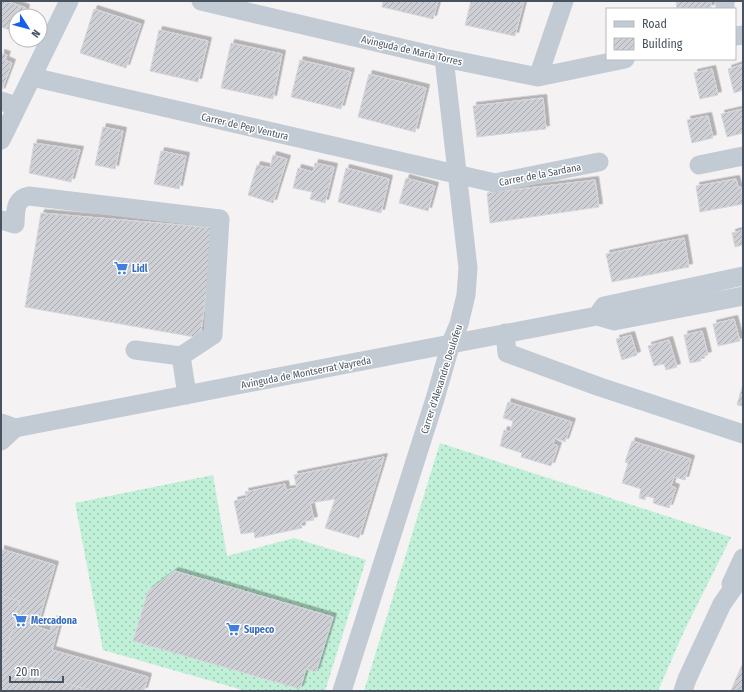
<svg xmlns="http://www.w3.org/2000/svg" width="744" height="692" viewBox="0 0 744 692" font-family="'Fira Sans Condensed',sans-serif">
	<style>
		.grass { fill: url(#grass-dots) }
		.building { fill: url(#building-hatch); stroke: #d6d7dd; filter: url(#shadow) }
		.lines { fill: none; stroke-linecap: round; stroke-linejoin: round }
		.minor { stroke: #c2cbd3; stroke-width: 19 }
		.labels { text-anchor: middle; stroke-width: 3; stroke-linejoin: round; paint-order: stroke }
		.street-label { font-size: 10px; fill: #495360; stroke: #fff }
		.shop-label { font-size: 10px; font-weight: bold; fill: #366cbe; stroke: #fff; text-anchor: start }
	</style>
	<defs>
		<pattern id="grass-dots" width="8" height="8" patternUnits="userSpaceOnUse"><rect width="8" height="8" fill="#c0f1d8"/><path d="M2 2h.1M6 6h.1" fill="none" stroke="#9ec6b3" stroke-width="1.8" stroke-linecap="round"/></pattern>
		<pattern id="building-hatch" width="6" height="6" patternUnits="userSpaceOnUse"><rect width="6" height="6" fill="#ced0d6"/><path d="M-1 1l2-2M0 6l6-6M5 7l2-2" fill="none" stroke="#a9abb1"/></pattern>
		<filter id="shadow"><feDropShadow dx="3.5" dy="-3.5" stdDeviation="0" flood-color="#0004"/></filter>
	</defs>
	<rect width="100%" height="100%" fill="#f4f2f2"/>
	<path class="grass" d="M440 443 731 537 685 629 658 691H364Z
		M213 475 227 556 294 538 366 560 325 691H246L103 650 75 503Z"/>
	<path class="building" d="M1 1H6L26 8 24 16H16V32L1 27Z
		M383 1H438L433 19 382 7Z
		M471 1H524L515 36 465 25Z
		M676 1H711V8L677 9Z
		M94 9 141 24 126 68 80 53Z
		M159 30 208 41 198 82 150 71Z
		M231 43 282 54 273 99 221 88Z
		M1 53 7 55 5 60 12 63 1 92Z
		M300 60 351 72 341 109 291 97Z
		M743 64V90L734 93 728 69Z
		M712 69 718 95 700 99 694 73Z
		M369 74 426 88 415 132 358 117Z
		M543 98 546 129 477 137 473 106Z
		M743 109V133L727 137 721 114Z
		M708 116 713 138 692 143 687 120Z
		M103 127 123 131 115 169 95 165Z
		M34 143 80 150 71 182 29 173Z
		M161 151 186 156 179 189 154 184Z
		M273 155 287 159 273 203 248 195 257 165 270 168Z
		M315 163 334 167 325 203 310 199 312 192 293 188 298 168 313 172Z
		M346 168 389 179 381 213 338 202Z
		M406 178 435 186 428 211 399 203Z
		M736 179 738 187H741L743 204 700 212 696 186Z
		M595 180 599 207 490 223 487 193Z
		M41 213 215 228 200 338 25 307Z
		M743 230V250L742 245 735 247 732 233Z
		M684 238 689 267 612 282 606 254Z
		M734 319 740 341 718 346 713 324Z
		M702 331 708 355 700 357 701 361 690 363 684 335Z
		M631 335 637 355 622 360 616 339Z
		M669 340 677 367 666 370 664 364 654 366 648 346Z
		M742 387H743V406L737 405Z
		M508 402 572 422 565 442 555 438 553 444 558 446 551 466 521 457 522 453 500 446 504 430 510 432 513 421 503 418Z
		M632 441 691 459 685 480 674 477 671 486 676 488 669 508 653 503 654 498 646 496 645 500 639 498 641 489 622 483 628 463 625 462Z
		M384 457 359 538 325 528 335 499 310 503 314 520 301 522 302 528 255 538 254 532 241 534 234 501 247 498 245 492 285 484 286 490 297 488 294 475Z
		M1 549 55 565 37 627 50 631 54 619 60 621 52 650 148 677 144 691H1Z
		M175 571 333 617 316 672 306 669 300 689 133 641 148 591Z
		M1 596 20 601 1 669Z
		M742 665 743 691H731L734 683Z
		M43 677 93 691H39Z"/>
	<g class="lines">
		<path class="minor" d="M201 1 444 58 538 77 625 59
			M725 1V9
			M735 36 743 35
			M32 77 495 183 599 162
			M538 77 564 1
			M1 101 17 106
			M1 140 69 1
			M699 165 743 156
			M1 220 15 224C16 211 14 199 29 196L220 219 213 335 181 356
			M597 316 604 306 743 276
			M505 333 507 353 600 387 743 434
			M135 350 181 356 187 395
			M1 423 15 428C209 391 403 352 597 316L614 321 743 296
			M1 441 15 428
			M731 584 743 558
			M342 691 435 399 451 343 459 324 466 295 468 268 444 58
			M683 691 687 679 722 604 743 574"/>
	</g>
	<defs>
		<symbol id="supermarket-bare" viewBox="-9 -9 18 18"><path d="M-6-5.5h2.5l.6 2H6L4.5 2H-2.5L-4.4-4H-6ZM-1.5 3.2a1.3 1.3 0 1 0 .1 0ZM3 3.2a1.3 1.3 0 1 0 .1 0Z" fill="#3f7fe0" stroke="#fff" stroke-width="2.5" paint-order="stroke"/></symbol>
	</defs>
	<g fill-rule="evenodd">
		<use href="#supermarket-bare" x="111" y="258" width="20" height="20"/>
		<use href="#supermarket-bare" x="10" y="610" width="20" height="20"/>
		<use href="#supermarket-bare" x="223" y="619" width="20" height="20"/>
	</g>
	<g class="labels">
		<g class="street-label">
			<text transform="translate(412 50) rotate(13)" y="4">Avinguda de Maria Torres</text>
			<text transform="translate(245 126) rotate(13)" y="4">Carrer de Pep Ventura</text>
			<text transform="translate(540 174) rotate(-11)" y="4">Carrer de la Sardana</text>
			<text transform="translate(306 372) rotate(-11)" y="4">Avinguda de Montserrat Vayreda</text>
			<text transform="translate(441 379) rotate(-72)" y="4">Carrer d'Alexandre Deulofeu</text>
		</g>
		<g class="shop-label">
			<text x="132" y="272">Lidl</text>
			<text x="31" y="624">Mercadona</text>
			<text x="244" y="633">Supeco</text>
		</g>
	</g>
	<rect width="744" height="692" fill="none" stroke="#495360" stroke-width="4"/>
	<rect x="606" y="8" width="130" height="52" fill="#ffffff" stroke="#b6babf"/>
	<rect x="614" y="21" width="20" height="6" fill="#c2cbd3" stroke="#b6babf"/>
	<text x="642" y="28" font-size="12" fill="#495360">Road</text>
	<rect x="614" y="38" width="20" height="12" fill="url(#building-hatch)" stroke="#b6babf"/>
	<text x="642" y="48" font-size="12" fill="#495360">Building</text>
	<g transform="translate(28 28) rotate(126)"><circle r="19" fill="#ffffff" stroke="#b6babf"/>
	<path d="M0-3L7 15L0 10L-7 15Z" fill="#1460ec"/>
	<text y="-6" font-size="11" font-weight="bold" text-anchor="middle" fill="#495360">N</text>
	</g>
	<path d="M10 676v6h53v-6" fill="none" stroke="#495360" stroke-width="2"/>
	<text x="16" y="676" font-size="12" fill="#495360" stroke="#ffffff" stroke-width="3" paint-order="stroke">20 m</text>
</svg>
